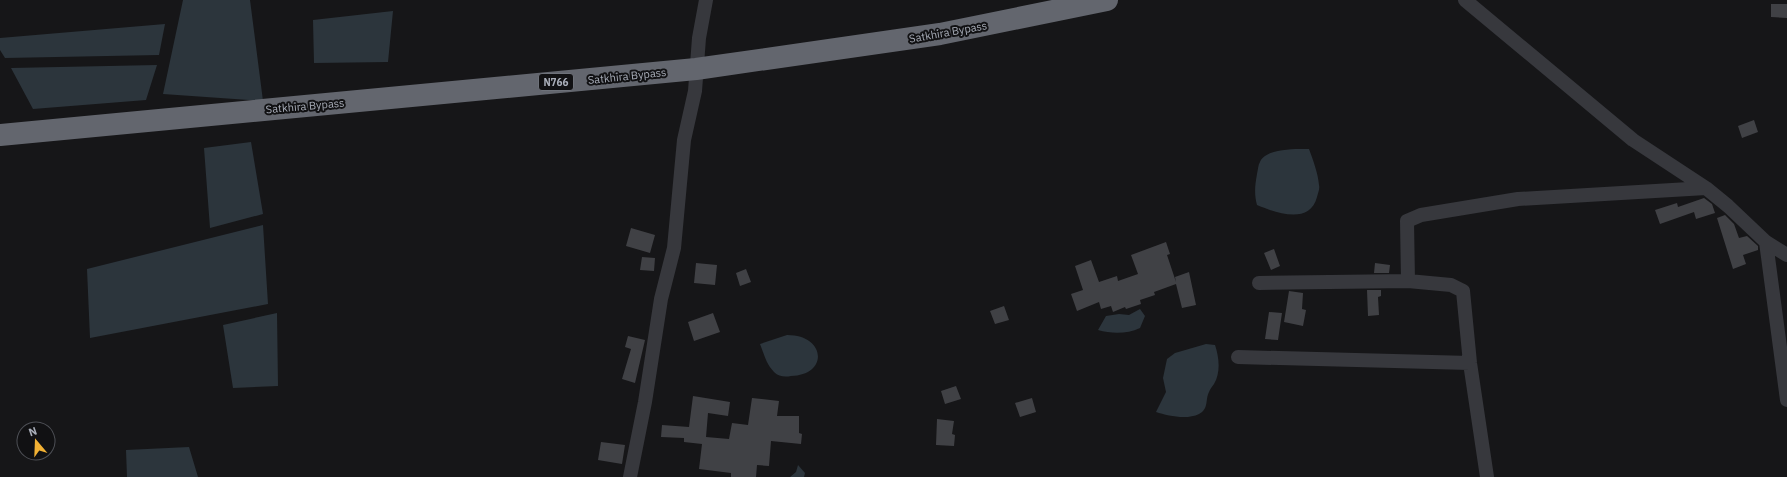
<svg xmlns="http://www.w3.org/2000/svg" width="1787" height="477" viewBox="0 0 1787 477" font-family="'IBM Plex Sans',sans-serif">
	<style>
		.water { fill: #2c353c }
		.building { fill: #404145 }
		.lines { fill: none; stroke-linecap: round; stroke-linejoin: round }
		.street { stroke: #37383d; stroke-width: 14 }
		.highway { stroke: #63666e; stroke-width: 22 }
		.labels { text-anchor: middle; stroke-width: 4; stroke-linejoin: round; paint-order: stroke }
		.shield { fill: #111113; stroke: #7b7e86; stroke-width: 1 }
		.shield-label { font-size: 10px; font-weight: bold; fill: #a8adb8 }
		.street-label { font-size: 11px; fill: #a8adb8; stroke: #111113 }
	</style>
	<rect width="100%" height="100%" fill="#161618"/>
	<path class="water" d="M183 0H250L263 101 163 94Z
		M393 11 388 62 314 63 313 20Z
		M165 24 159 55 5 58 0 50V38Z
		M157 65 146 100 33 109 11 68Z
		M251 142 263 214 210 228 204 148Z
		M1309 149C1313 160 1318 173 1319 185 1320 189 1318 193 1317 197 1310 225 1276 213 1257 205 1254 194 1255 185 1257 174 1258 170 1258 165 1260 162 1266 148 1296 149 1309 149Z
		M263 225 268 304 90 338 87 269Z
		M1140 309 1145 316 1140 328C1127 334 1112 334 1098 330L1106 316 1119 314 1129 315Z
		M277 313 278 386 233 388 223 325Z
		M787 335C826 335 829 375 791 376 785 377 779 377 774 372 766 364 764 354 760 344Z
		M1206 344 1215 345C1219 357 1221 372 1214 384 1212 387 1210 389 1209 392 1205 400 1209 409 1199 414 1187 420 1168 416 1156 412L1166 392 1163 378 1167 359 1175 353Z
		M189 447 198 477H127L126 450Z
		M798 465 805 473 804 477H790L796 472Z"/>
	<path class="building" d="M1771 4H1787V18L1771 17Z
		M1754 120 1758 132 1742 138 1738 126Z
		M1704 198 1712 204 1715 213 1696 219 1694 212 1660 224 1655 210 1677 203 1678 207Z
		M1725 215 1734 224 1739 238 1747 236 1758 246V250L1743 255 1746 264 1733 269 1717 218Z
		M631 228 655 235 650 253 626 246Z
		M1166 242 1170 254 1167 255 1176 282 1175 277 1189 272 1196 305 1182 308 1176 284 1154 292 1155 295 1140 300 1141 304 1126 309 1125 307 1113 312 1111 306 1101 309 1099 302 1077 311 1071 294 1083 290 1075 266 1091 260 1099 282 1117 276 1118 281 1138 274 1131 255Z
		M1274 249 1280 266 1271 270 1264 253Z
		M642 257 655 258 654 271 640 270Z
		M696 263 717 265 715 285 694 283Z
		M1375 263 1390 265 1389 273H1374Z
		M746 269 751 282 740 286 736 273Z
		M1367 290H1381V296L1378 297 1379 315 1368 316Z
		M1289 291 1303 293 1302 309 1306 310 1303 326 1284 322Z
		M1004 306 1009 320 995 324 990 311Z
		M1269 312 1282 313 1278 340 1265 339Z
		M713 313 720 332 694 341 688 322Z
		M628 336 645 340 635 383 622 379 631 349 625 347Z
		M956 386 961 399 945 404 941 391Z
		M693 396 730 402 728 416 708 413 706 437 729 439 732 423 748 425 752 398 779 401 777 416H799V433L802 434 801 444 771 441 769 466 757 465 756 477H731V473L699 469 702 444 684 442V438L661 437 662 425 689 427Z
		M1032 398 1036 412 1020 417 1015 403Z
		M937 419 954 421 952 434 955 435 954 446 936 445Z
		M601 442 625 445 622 464 598 460Z"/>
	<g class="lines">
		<path class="street" d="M1465 0 1633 140 1706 188 1728 206 1766 242 1787 255
			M1766 242 1787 400
			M1408 281 1407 221 1421 215 1518 199 1706 188
			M1259 283 1408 281 1451 285 1463 291 1470 363 1487 477
			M1238 357 1470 363
			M630 477 645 402 661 299 674 248 684 140 695 91 699 38 706 0"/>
		<path class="highway" d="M0 135 696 69 940 34 1107 0"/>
	</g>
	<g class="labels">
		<rect class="shield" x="539" y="74" width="34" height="16" rx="3"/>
		<g class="shield-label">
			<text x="556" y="86">N766</text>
		</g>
		<g class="street-label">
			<text transform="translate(948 32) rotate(-10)" y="4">Satkhira Bypass</text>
			<text transform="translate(627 76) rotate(-6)" y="4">Satkhira Bypass</text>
			<text transform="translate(305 106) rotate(-5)" y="4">Satkhira Bypass</text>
		</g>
	</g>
	<g transform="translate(36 441) rotate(341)"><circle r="19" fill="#111113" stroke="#4d4f55"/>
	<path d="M0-3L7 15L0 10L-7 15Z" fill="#f2b134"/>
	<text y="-6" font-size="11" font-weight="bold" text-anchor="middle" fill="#a8adb8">N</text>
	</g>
</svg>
